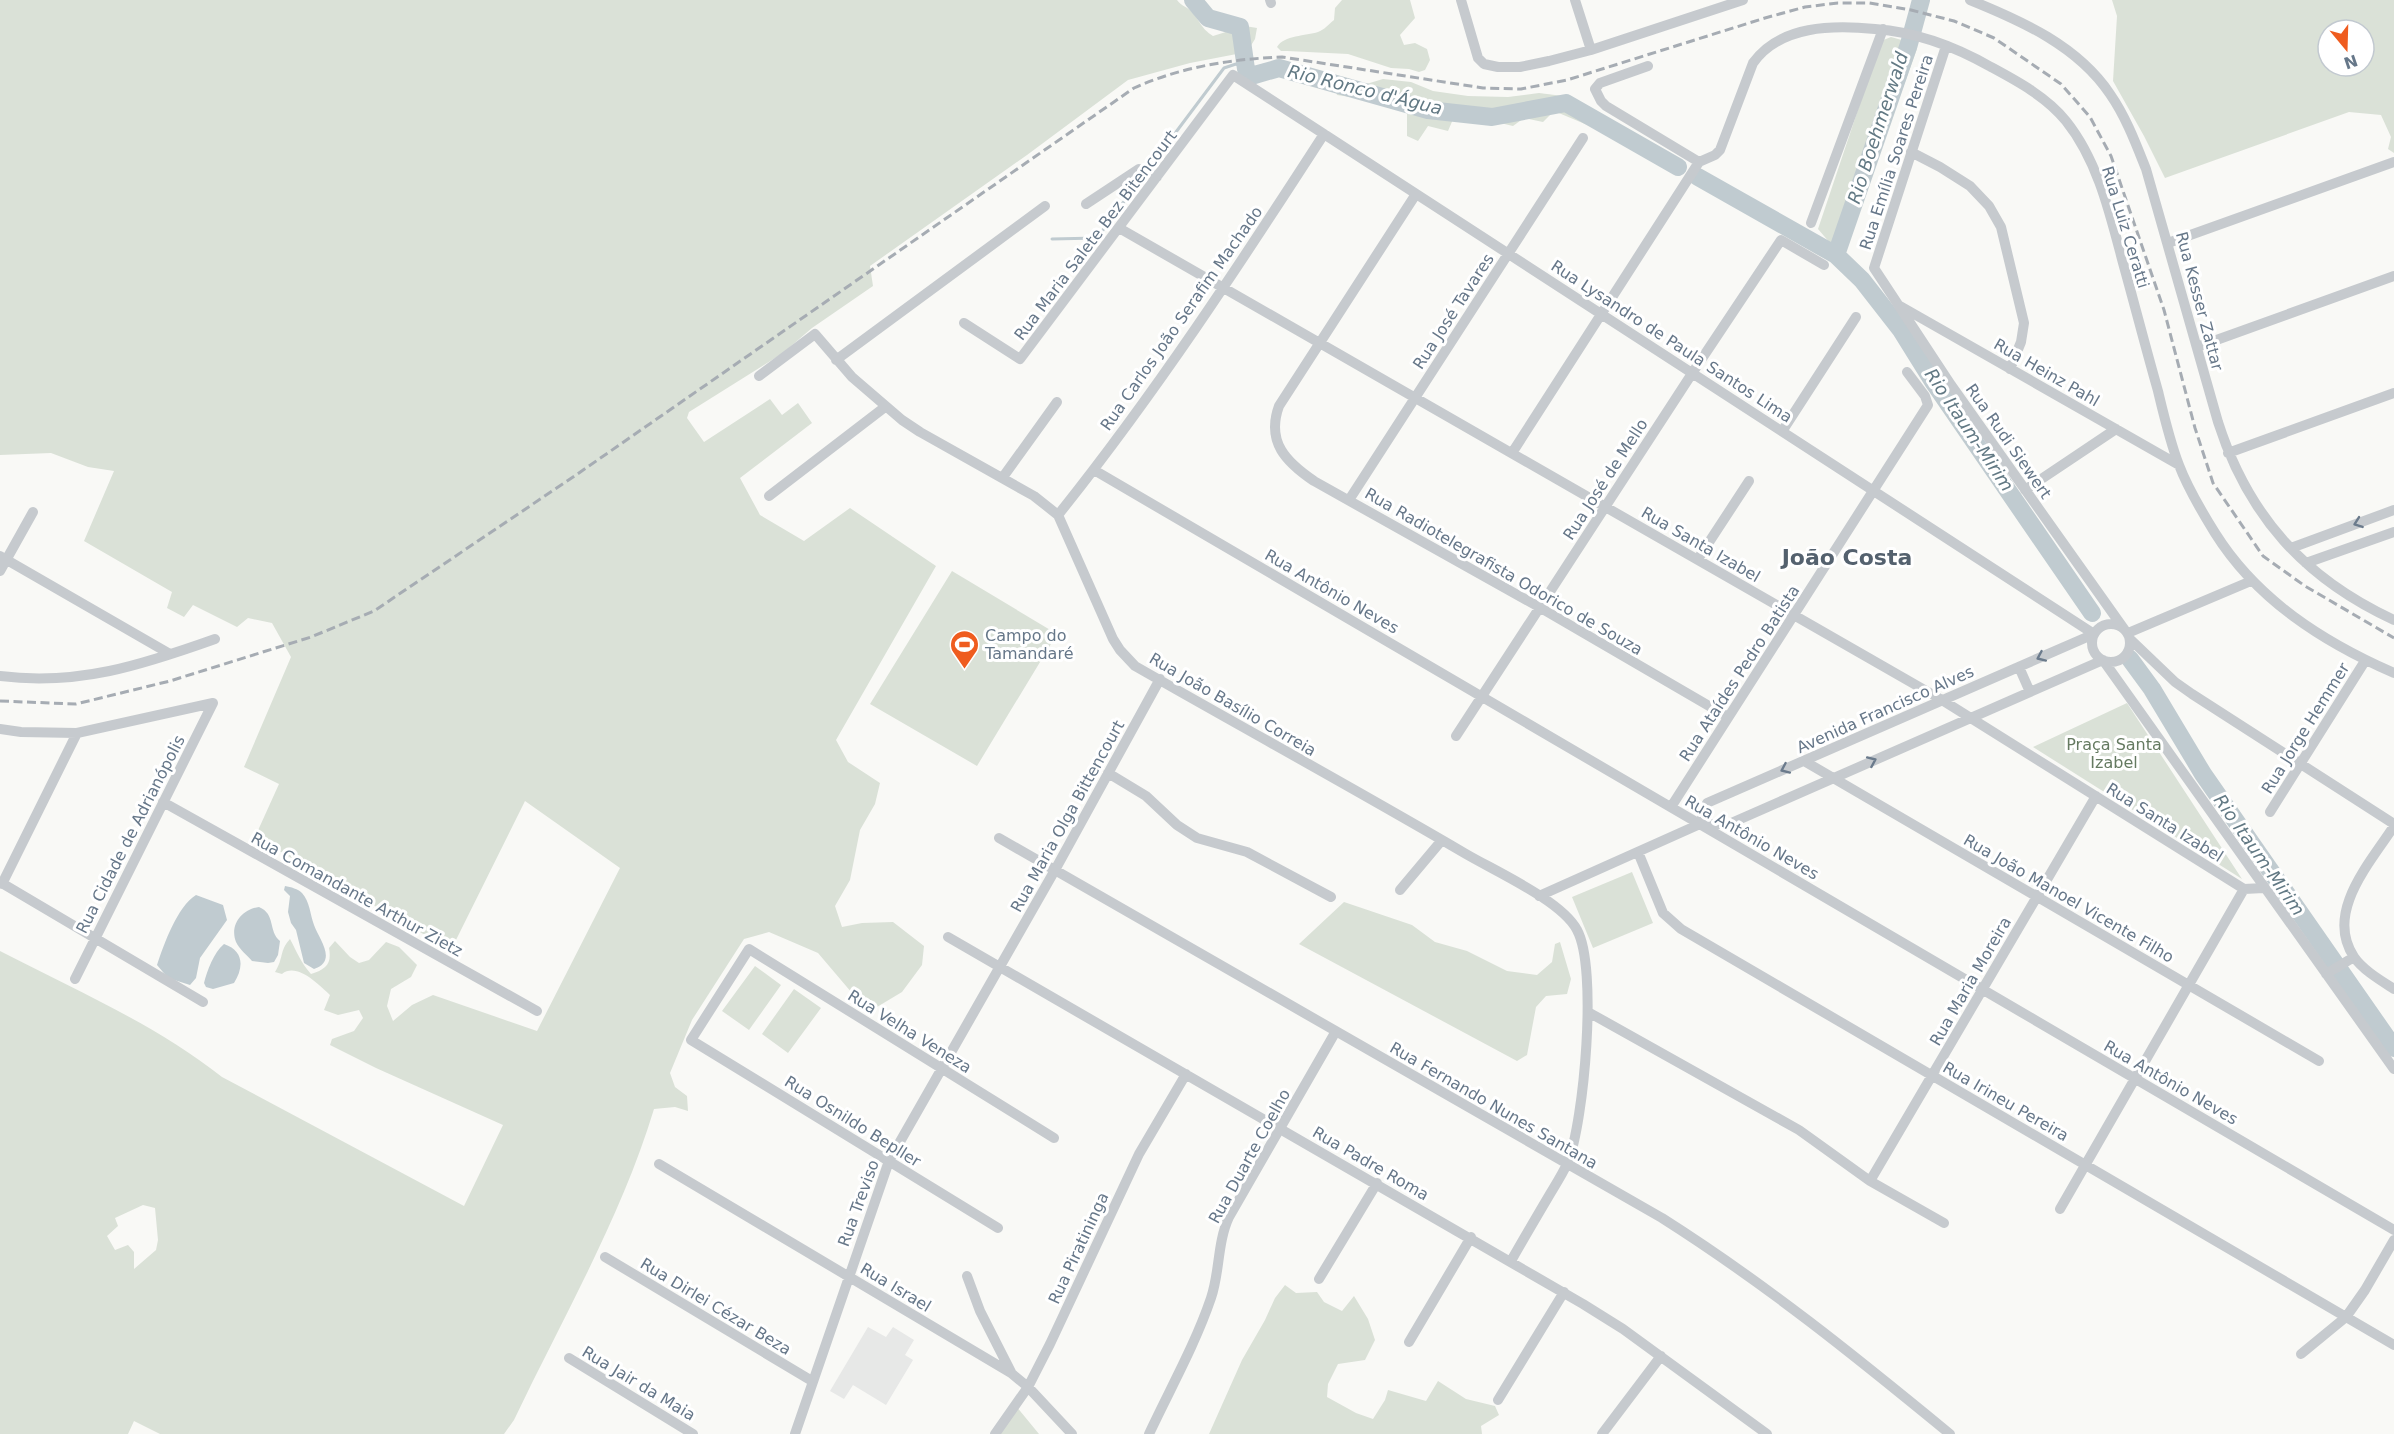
<svg xmlns="http://www.w3.org/2000/svg" width="2394" height="1434" viewBox="0 0 2394 1434" font-family="'DejaVu Sans',sans-serif">
	<style>
		.built { fill: #e7e8e7 }
		.green { fill: #dae1d7; fill-rule: evenodd }
		.water { fill: #c0cbd0 }
		.lines { fill: none; stroke-linecap: round; stroke-linejoin: round }
		.stream { stroke: #c0cbd0; stroke-width: 3 }
		.river { stroke: #c0cbd0; stroke-width: 18 }
		.minor { stroke: #c6cace; stroke-width: 10 }
		.rail { stroke: #a6acb3; stroke-width: 3; stroke-dasharray: 9 4.5; stroke-linecap: butt }
		.oneway { stroke: #6b7b8c }
		.labels { text-anchor: middle; stroke-width: 6; stroke-linejoin: round; paint-order: stroke }
		.street-label { font-size: 16px; fill: #667789; stroke: #fff }
		.poi-label { font-size: 16px; fill: #667789; stroke: #fff; text-anchor: start }
		.park-label { font-size: 16px; fill: #657a61; stroke: #fff }
		.water-label { font-size: 18px; font-style: italic; fill: #627984; stroke: #fff }
		.district-label { font-size: 22px; font-weight: bold; fill: #54616e; stroke: #fff }
	</style>
	<rect width="100%" height="100%" fill="#f9f9f6"/>
	<path class="built" d="M868 1327 886 1337 893 1327 914 1340 905 1355 913 1360 886 1405 853 1385 844 1399 830 1391Z"/>
	<path class="green" d="M0 0H1177C1181 6 1188 7 1193 13 1201 23 1201 28 1213 36L1245 26 1257 28 1255 39 1247 52 1190 63 1128 80 1027 155 870 266 873 286 812 328 783 353 689 412 687 418 704 442 770 399 782 415 798 403 812 423 740 478 760 515 804 541 850 508 936 566 836 740 848 762 880 783 875 804 860 830 850 880 835 906 842 927 862 923 893 922 924 946 922 965 902 992 877 1007 852 993 818 953 769 932 744 939 692 1020 670 1073 675 1087 687 1096 688 1111 675 1107 654 1109C621 1218 563 1317 514 1420L504 1434H160L134 1421 128 1434H0V951C75 990 155 1024 222 1077L464 1206 503 1125 376 1068 330 1045 332 1039 354 1031 363 1018 359 1010 338 1015 324 1010 330 995C319 985 297 962 282 974L275 972C284 958 279 951 290 939 297 952 301 963 311 974 326 969 332 964 329 948L335 941 350 957 359 963 369 960 386 942 399 947 417 965 411 977 391 989 387 1006 393 1021 412 1005 433 995 537 1031 620 868 525 801 451 950 255 837 279 784 244 767 291 657 272 623 248 618 237 627 193 605 184 617 167 608 172 592 84 541 114 471 88 467 51 453 0 455ZM143 1205 155 1208 158 1240 156 1250 134 1269V1252L128 1245 115 1250 107 1236 118 1226 115 1218Z
		M1342 0H1410L1415 18 1400 35 1404 45 1415 43 1427 49 1430 60 1425 70 1419 72 1409 69 1391 68 1348 54 1287 51H1281L1277 47C1284 35 1306 36 1318 32 1324 30 1329 24 1334 20L1335 8Z
		M2112 0H2394V153L2388 149 2391 137 2381 115 2349 112 2165 178 2144 136 2113 81 2117 16ZM2328 30H2364V66H2328Z
		M1891 37 1916 44 1917 49 1850 233 1830 243 1818 229 1881 41Z
		M1383 79 1411 82 1433 91 1468 96 1508 97 1539 93 1571 97 1675 159 1667 164 1616 137 1554 111 1543 122 1524 118 1513 126 1475 117H1454L1448 131 1428 126 1418 141 1407 136V112L1392 104 1381 106 1371 100 1337 95 1335 88 1346 82 1363 85Z
		M952 571 1057 634 977 766 870 704Z
		M2127 703 2242 879 2033 747Z
		M1632 872 1653 923 1593 948 1572 897Z
		M1344 902 1412 925 1435 942 1467 951 1507 971 1537 975 1552 962 1555 944 1560 942 1571 979 1567 994 1546 996 1536 1007 1527 1055 1517 1061 1299 944Z
		M755 966 781 985 749 1030 722 1011Z
		M794 989 821 1008 788 1053 762 1034Z
		M1285 1285 1296 1293 1317 1292 1324 1302 1342 1311 1354 1296 1368 1319 1375 1340 1365 1360 1338 1364 1328 1384 1327 1397 1356 1413 1373 1419 1385 1400 1388 1390 1426 1401 1438 1381 1466 1399 1495 1406 1499 1415 1481 1426 1482 1434H1209L1242 1360 1265 1320 1275 1298Z
		M1016 1406 1039 1434H997Z"/>
	<path class="water" d="M285 886C291 887 298 889 302 893 310 902 310 914 314 925 319 939 338 961 314 969L304 963 296 930 291 923 288 912 290 896 284 890Z
		M196 895 223 905 227 920 200 958 196 978 190 985 168 978 157 965C164 944 177 907 196 895Z
		M259 907C276 914 268 931 280 941L278 955 274 962 268 963 252 961C247 955 239 949 236 942 229 924 243 909 259 907Z
		M224 944C244 951 244 967 234 983L213 989 206 987 204 983C207 971 214 952 224 944Z"/>
	<g class="lines">
		<path class="stream" d="M1167 144 1224 68 1236 64 1246 69
			M1052 239 1097 238 1140 180"/>
		<path class="river" d="M1193 0 1208 18 1240 27 1246 69 1251 76 1279 68 1428 110 1492 117 1566 103 1678 167
			M1698 177 1836 255 1862 280 1901 330 1934 383 2092 613
			M1836 255 1909 44 1921 0
			M2130 659 2152 689 2203 774 2394 1048"/>
		<path class="minor" d="M1270 0 1271 3
			M1461 0 1478 58 1484 64 1498 67H1520L1549 61 1591 50 1743 0
			M1575 0 1591 50
			M1970 0C2022 21 2078 46 2110 94 2126 117 2136 144 2146 169L2218 422C2248 516 2305 579 2394 620
			M1946 46 1874 268 1951 385 2124 629
			M1648 66 1600 83 1595 89 1601 101 1606 106 1699 162
			M1911 152 1940 167 1970 186 1989 206 2001 227 2024 323 2021 342 2010 369
			M1699 162 1715 155 1720 150 1753 63C1780 25 1833 25 1875 29 1916 32 1956 47 1991 67 2017 81 2047 97 2066 121 2098 161 2110 214 2123 263 2135 306 2146 349 2158 391 2164 416 2170 442 2179 465 2188 489 2202 512 2215 533 2257 600 2323 642 2394 673
			M1416 194 1279 406C1266 442 1286 462 1314 481L1539 607 1728 717
			M1086 204 1139 169 1157 177
			M1811 223 1883 29
			M1119 228 1942 700 2244 889 2264 888
			M2168 243 2394 162
			M1900 306 2179 465
			M964 323 1020 359 1233 75 2094 634
			M2197 347 2394 276
			M836 360 1045 206
			M759 376 815 334 852 377 902 420 920 432 1034 496 1058 515 1113 639 1120 650 1135 666C1245 729 1357 790 1466 854 1495 871 1562 901 1577 930 1598 968 1584 1121 1568 1162 1563 1173 1556 1184 1550 1194 1537 1216 1524 1238 1511 1261
			M1783 430 1856 317
			M1512 453 1699 162
			M2228 453 2394 393
			M1094 470 2394 1230
			M1003 477 1057 402
			M2025 490 2116 429
			M769 496 885 407
			M1349 500 1583 138
			M1058 515C1155 394 1240 264 1324 134
			M2291 548 2394 510
			M0 556 170 654
			M1698 559 1749 481
			M2306 563 2394 532
			M0 571 33 512
			M2092 643a19 19 0 1 1 38 0a19 19 0 1 1-38 0Z
			M2128 633 2251 581
			M2130 639 2175 682 2192 694 2394 824
			M2019 667 2030 692
			M0 676C78 686 142 665 215 639
			M0 729 21 732 77 733 213 703
			M1456 736 1693 372 1781 240 1824 265
			M1804 761 2319 1061
			M1108 773 1146 796 1177 825 1197 838 1247 852 1331 897
			M163 802 537 1011
			M1671 807 1928 405 1925 396 1907 372
			M2270 812 2365 661
			M1700 824 1707 803 2094 634
			M2394 826C2371 862 2324 912 2354 957 2363 970 2380 980 2394 989
			M999 838 1662 1218C1766 1284 1855 1356 1950 1434
			M1638 852 1663 913 1681 929 2394 1345
			M0 882 203 1002
			M2 884 77 733
			M1400 890 1442 840
			M1539 896 1700 824H1729L2103 660 2394 1069
			M948 937 1583 1304 1623 1329 1767 1434
			M2326 974 2354 957
			M75 979 213 703
			M1588 1012 1799 1130 1870 1181 1944 1223
			M659 1164 1011 1373 1028 1387 1072 1434
			M1870 1181 2096 796
			M2060 1209 2244 889
			M998 1228 691 1040 749 949 1054 1138
			M605 1257 812 1381
			M967 1276 980 1311 1011 1372
			M1319 1279 1377 1183
			M1409 1342 1471 1237
			M2301 1354 2346 1317 2365 1290 2394 1240
			M569 1358 693 1434
			M1498 1400 1564 1292
			M795 1434 889 1161 1055 870 1160 679
			M995 1434 1028 1387 1050 1344 1139 1154 1186 1074
			M1149 1434C1170 1389 1195 1345 1211 1298 1220 1272 1217 1243 1229 1217L1336 1031
			M1602 1434 1661 1356"/>
		<path class="rail" d="M0 701 76 704 170 681 311 637 374 611 576 475 1134 88C1181 67 1231 59 1282 57L1483 88 1521 89 1567 80 1765 18 1805 7 1838 3H1869L1911 10 1954 21 1994 38 2061 84 2090 117 2111 156 2164 310 2195 428 2213 483 2263 556 2305 586 2394 638"/>
	</g>
	<defs><path id="oneway-chevron" d="M-2-3.5L2.5 0L-2 3.5" fill="none" stroke-width="1.6" stroke-linecap="round" stroke-linejoin="round" transform="scale(1.5)"/></defs>
	<g class="oneway">
		<use href="#oneway-chevron" transform="translate(2358 523) rotate(160)"/>
		<use href="#oneway-chevron" transform="translate(2041 657) rotate(156)"/>
		<use href="#oneway-chevron" transform="translate(1872 761) rotate(-24)"/>
		<use href="#oneway-chevron" transform="translate(1785 769) rotate(156)"/>
	</g>
	<defs>
		<symbol id="stadium-pin" viewBox="-11 -11 22 30"><path d="M0 17L-7.5 6A9.5 9.5 0 1 1 7.5 6Z" fill="#ef5c1f" stroke="#fff"/><path d="M0-5a6.5 5 0 1 0 0 10a6.5 5 0 1 0 0-10ZM-3.5-1.8h7v3.6h-7Z" fill="#fff"/></symbol>
	</defs>
	<g fill-rule="evenodd">
		<use href="#stadium-pin" x="948" y="628" width="33" height="45"/>
	</g>
	<g class="labels">
		<g class="street-label">
			<text transform="translate(1896 152) rotate(-72)" y="6">Rua Emília Soares Pereira</text>
			<text transform="translate(2126 227) rotate(73)" y="6">Rua Luiz Ceratti</text>
			<text transform="translate(1095 235) rotate(-53)" y="6">Rua Maria Salete Bez Bitencourt</text>
			<text transform="translate(2200 301) rotate(75)" y="6">Rua Kesser Zattar</text>
			<text transform="translate(1453 311) rotate(-57)" y="6">Rua José Tavares</text>
			<text transform="translate(1181 318) rotate(-55)" y="6">Rua Carlos João Serafim Machado</text>
			<text transform="translate(1672 341) rotate(33)" y="6">Rua Lysandro de Paula Santos Lima</text>
			<text transform="translate(2047 372) rotate(30)" y="6">Rua Heinz Pahl</text>
			<text transform="translate(2009 441) rotate(55)" y="6">Rua Rudi Siewert</text>
			<text transform="translate(1605 479) rotate(-57)" y="6">Rua José de Mello</text>
			<text transform="translate(1701 544) rotate(30)" y="6">Rua Santa Izabel</text>
			<text transform="translate(1504 571) rotate(30)" y="6">Rua Radiotelegrafista Odorico de Souza</text>
			<text transform="translate(1332 591) rotate(30)" y="6">Rua Antônio Neves</text>
			<text transform="translate(1739 673) rotate(-57)" y="6">Rua Ataídes Pedro Batista</text>
			<text transform="translate(1233 704) rotate(30)" y="6">Rua João Basílio Correia</text>
			<text transform="translate(1885 709) rotate(-24)" y="6">Avenida Francisco Alves</text>
			<text transform="translate(2305 728) rotate(-58)" y="6">Rua Jorge Hemmer</text>
			<text transform="translate(1067 816) rotate(-61)" y="6">Rua Maria Olga Bittencourt</text>
			<text transform="translate(2165 822) rotate(32)" y="6">Rua Santa Izabel</text>
			<text transform="translate(130 834) rotate(-63)" y="6">Rua Cidade de Adrianópolis</text>
			<text transform="translate(1752 837) rotate(30)" y="6">Rua Antônio Neves</text>
			<text transform="translate(357 894) rotate(29)" y="6">Rua Comandante Arthur Zietz</text>
			<text transform="translate(2069 898) rotate(30)" y="6">Rua João Manoel Vicente Filho</text>
			<text transform="translate(1970 981) rotate(-60)" y="6">Rua Maria Moreira</text>
			<text transform="translate(910 1031) rotate(32)" y="6">Rua Velha Veneza</text>
			<text transform="translate(2171 1082) rotate(30)" y="6">Rua Antônio Neves</text>
			<text transform="translate(2006 1101) rotate(30)" y="6">Rua Irineu Pereira</text>
			<text transform="translate(1494 1105) rotate(30)" y="6">Rua Fernando Nunes Santana</text>
			<text transform="translate(853 1121) rotate(32)" y="6">Rua Osnildo Bepller</text>
			<text transform="translate(1249 1156) rotate(-61)" y="6">Rua Duarte Coelho</text>
			<text transform="translate(1371 1163) rotate(30)" y="6">Rua Padre Roma</text>
			<text transform="translate(858 1203) rotate(-70)" y="6">Rua Treviso</text>
			<text transform="translate(1078 1248) rotate(-65)" y="6">Rua Piratininga</text>
			<text transform="translate(896 1287) rotate(31)" y="6">Rua Israel</text>
			<text transform="translate(716 1306) rotate(31)" y="6">Rua Dirlei Cézar Beza</text>
			<text transform="translate(639 1383) rotate(31)" y="6">Rua Jair da Maia</text>
		</g>
		<g class="poi-label">
			<text x="985" y="641">Campo do<tspan x="985" dy="18">Tamandaré</tspan></text>
		</g>
		<g class="park-label">
			<text x="2114" y="750">Praça Santa<tspan x="2114" dy="18">Izabel</tspan></text>
		</g>
		<g class="water-label">
			<text transform="translate(1365 90) rotate(14)" y="6">Rio Ronco d'Água</text>
			<text transform="translate(1878 128) rotate(-72)" y="6">Rio Boehmerwald</text>
			<text transform="translate(1969 430) rotate(56)" y="6">Rio Itaum-Mirim</text>
			<text transform="translate(2259 855) rotate(55)" y="6">Rio Itaum-Mirim</text>
		</g>
		<g class="district-label">
			<text x="1847" y="565">João Costa</text>
		</g>
	</g>
	<g transform="translate(2346 48) rotate(161)"><circle r="28" fill="#ffffff" stroke="#c2c9d0" stroke-width="1.5"/>
	<path d="M0-4.5L10 22L0 15L-10 22Z" fill="#ef5c1f"/>
	<text y="-9" font-size="16" font-weight="bold" text-anchor="middle" fill="#667789">N</text>
	</g>
</svg>
